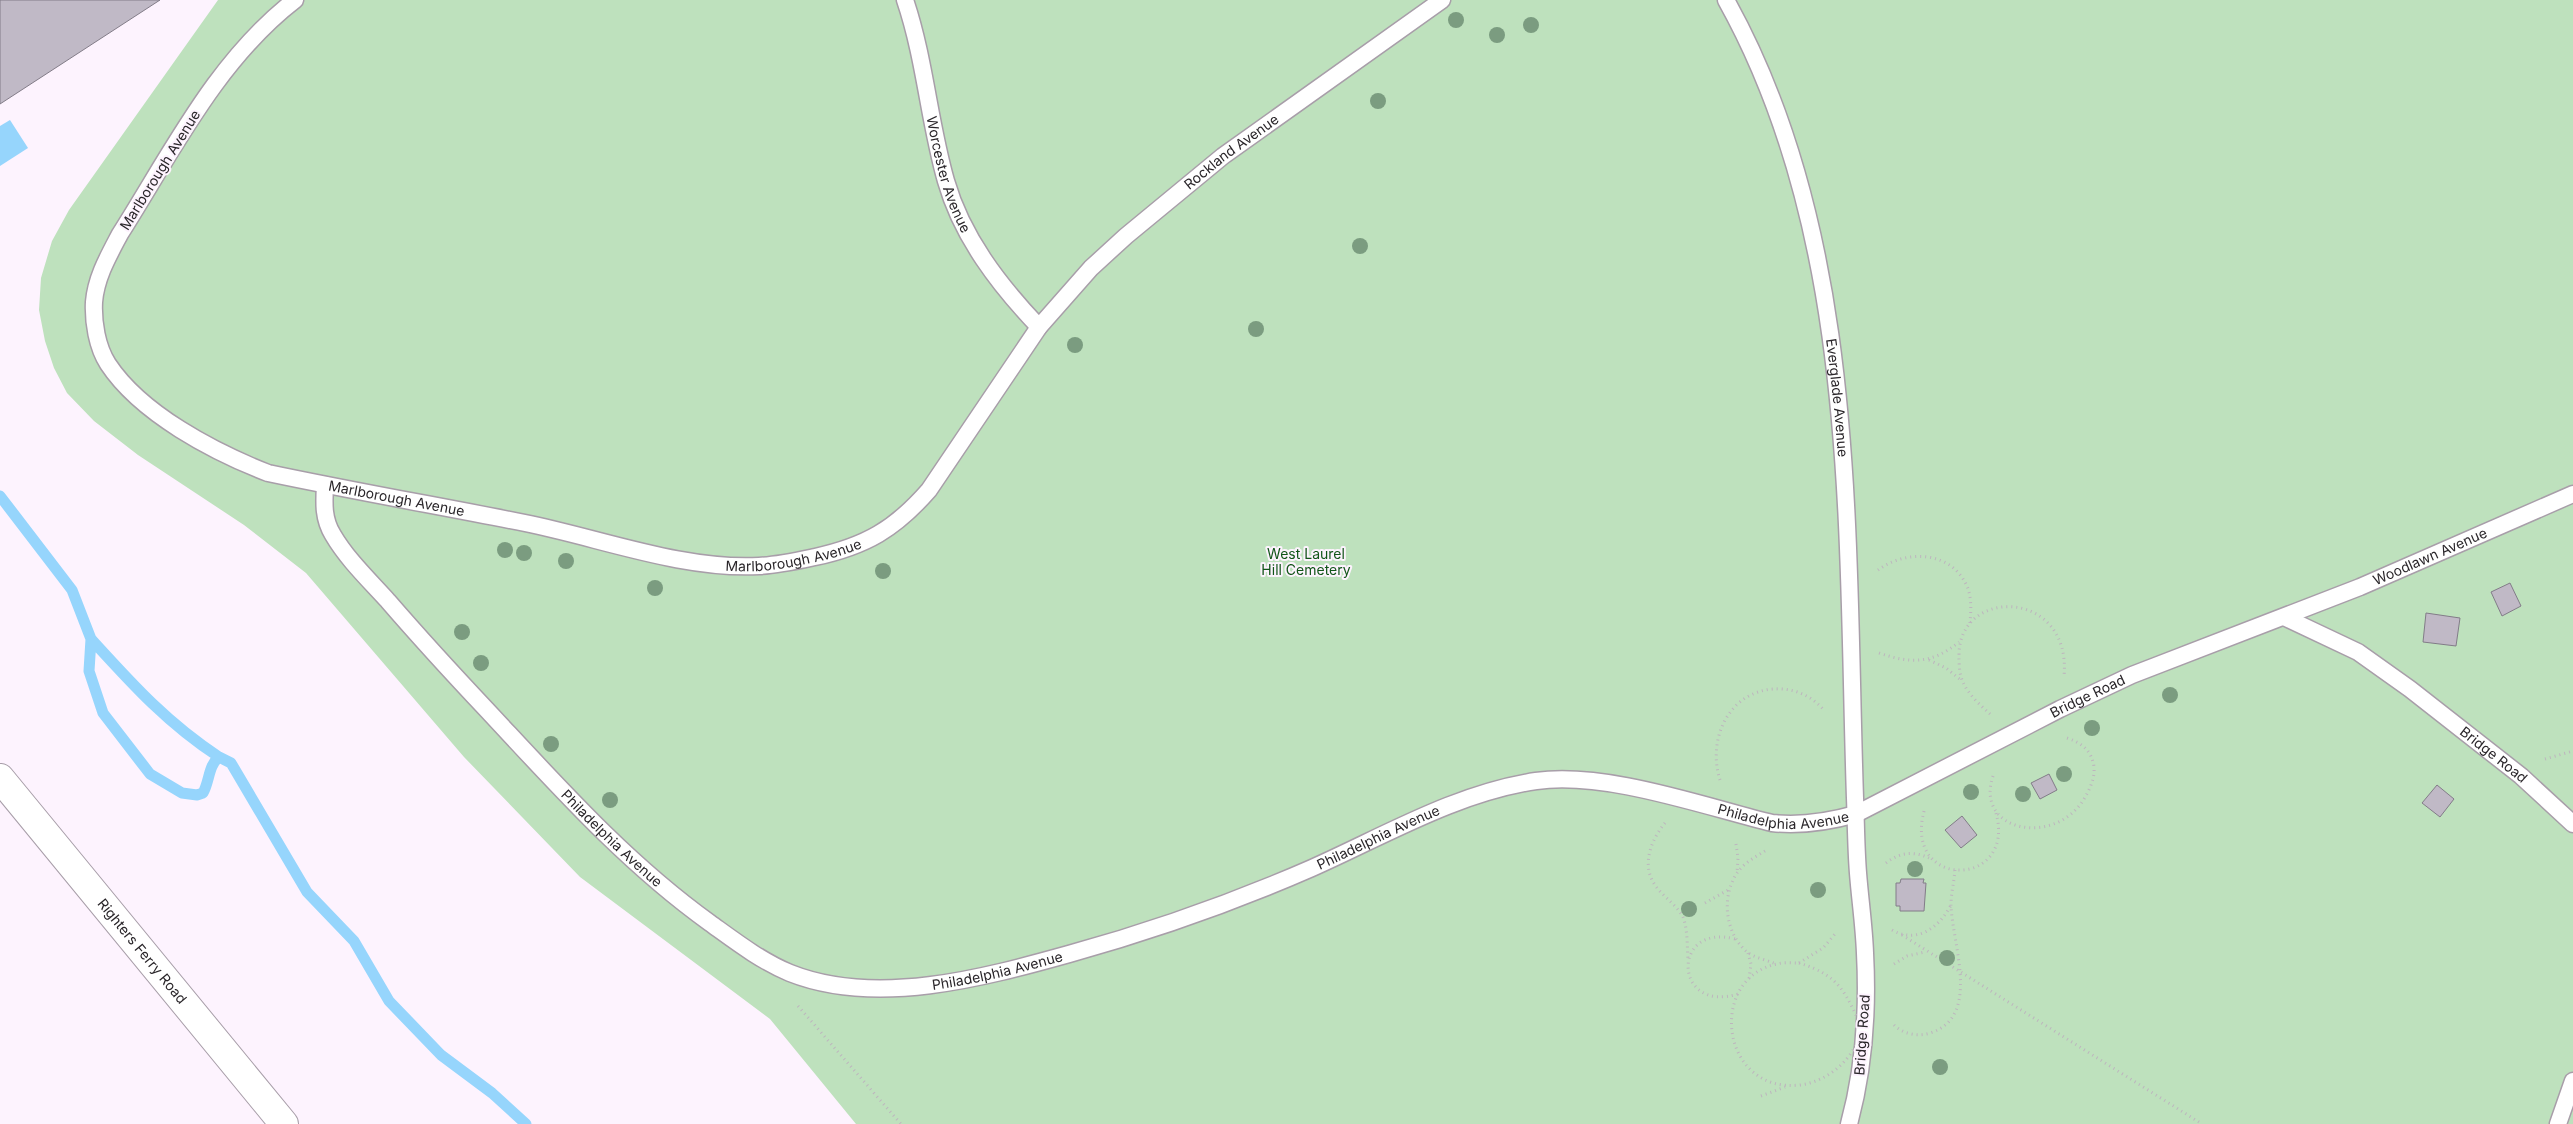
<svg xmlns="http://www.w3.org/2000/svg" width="2573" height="1124" viewBox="0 0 2573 1124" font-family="Inter,sans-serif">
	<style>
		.green { fill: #bee1bd }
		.water { fill: #96d5fc }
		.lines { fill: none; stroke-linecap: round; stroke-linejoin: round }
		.stream { stroke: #96d5fc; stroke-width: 11 }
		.building { fill: #c0b9c6; stroke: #827c88 }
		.lane-casing { stroke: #a89ea9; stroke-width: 19 }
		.street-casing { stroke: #a89ea9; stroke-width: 30 }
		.path { stroke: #bdb5be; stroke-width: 3; stroke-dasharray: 1 4; stroke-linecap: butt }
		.lane { stroke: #fff; stroke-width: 16 }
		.street { stroke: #fff; stroke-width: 28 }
		.tree { fill: #7b9c80 }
		.labels { text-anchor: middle; stroke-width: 4; stroke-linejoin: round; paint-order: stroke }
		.street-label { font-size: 14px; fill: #2a262a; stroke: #fdf3fe }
		.park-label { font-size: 14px; fill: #115518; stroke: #fdf3fe }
	</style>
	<rect width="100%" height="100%" fill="#fdf3fe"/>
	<path class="green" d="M218 0H2573V1124H856L770 1019 580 877 464 757 306 573 244 525 138 455 94 421 67 393 54 368 45 341 39 310 41 278 52 241 69 210Z"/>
	<path class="water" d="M10 120 28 148 0 166V126Z"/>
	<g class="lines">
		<path class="stream" d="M0 496 72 590 91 639 89 671 103 713 150 774 182 793 197 795 203 793C210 780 208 766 219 757L231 763 307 892 354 941 389 1001 441 1055 492 1093 526 1124
			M91 639C132 684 167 723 219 757"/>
	</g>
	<path class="building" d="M0 0H160L0 104Z
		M2510 583 2521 606 2502 616 2491 592Z
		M2426 613 2460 618 2456 646 2423 642Z
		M2049 774 2057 790 2040 799 2031 783Z
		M2437 785 2454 799 2440 817 2422 803Z
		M1962 816 1977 835 1961 848 1945 830Z
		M1901 879H1924L1923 883H1926L1924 911H1900V906H1896V883H1900Z"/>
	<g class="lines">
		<defs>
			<g id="lane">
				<path id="s1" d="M295 0C217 60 172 152 120 234 109 255 96 277 94 302 93 322 97 347 108 364 141 414 214 452 268 473 353 491 439 506 525 523 600 538 682 570 759 566 778 565 796 561 815 557 866 546 895 529 929 490L1039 327 1091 268 1126 236 1223 156 1442 0"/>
				<path id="s2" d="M905 0C925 59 929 122 946 181 962 237 999 285 1039 327"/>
				<path id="s3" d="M1726 0C1859 238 1846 534 1855 798 1856 823 1856 848 1858 873 1860 899 1864 926 1865 953 1868 1010 1864 1069 1849 1124"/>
				<path id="s4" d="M325 485C324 503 323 519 333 535 347 559 369 580 388 601 420 638 453 674 486 709 557 785 625 862 710 923 735 941 761 961 790 973 876 1007 983 978 1069 954 1152 931 1232 903 1312 868 1384 836 1456 793 1536 781 1605 771 1703 806 1772 823 1801 826 1828 822 1856 814L2060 709 2132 675 2360 587 2573 494"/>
				<path id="s5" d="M2284 617 2358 652 2410 689 2521 776 2573 824"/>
				<path d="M2558 1124 2573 1081"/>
			</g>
			<g id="street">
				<path id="s6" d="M0 778 284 1124"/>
			</g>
		</defs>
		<use href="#lane" class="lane-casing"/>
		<use href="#street" class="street-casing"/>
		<path class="path" d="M1878 570C1905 550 1949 550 1966 584 1972 596 1971 610 1970 623
			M1879 653C1911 664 1932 664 1959 642
			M1929 660 1946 668 1962 681
			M1990 714C1980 705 1968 694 1963 682 1959 674 1959 663 1959 655 1959 586 2072 589 2064 676
			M2545 759 2573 751
			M1993 776C1974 832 2055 847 2084 799 2090 789 2095 778 2094 767 2092 751 2082 743 2067 738
			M1720 780C1706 736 1732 686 1782 689 1798 690 1812 697 1823 709
			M1924 811C1903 891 2017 888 1996 813
			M1665 823C1651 840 1641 865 1655 885 1663 897 1676 904 1683 917 1688 930 1687 947 1688 960
			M1736 844 1738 858 1737 873
			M1765 851C1755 857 1744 863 1737 873 1721 897 1725 933 1747 952 1755 958 1767 960 1776 964
			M1886 863C1900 852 1914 851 1929 858
			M1705 903 1728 890
			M1892 930C1917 944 1939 928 1951 905
			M1902 935 2202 1124
			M1735 939C1671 922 1673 1014 1738 994
			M1748 953 1751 964 1749 979
			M1799 963C1842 976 1846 995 1864 1032 1858 1042 1851 1055 1843 1063 1831 1075 1816 1083 1800 1085 1720 1094 1707 978 1777 964 1784 962 1792 963 1799 963Z
			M1799 963 1823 948 1835 934
			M1894 964 1907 956 1925 952
			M798 1006 901 1124
			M1894 1025C1903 1034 1918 1037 1930 1033 1982 1017 1952 944 1951 905 1951 894 1954 882 1955 870
			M1761 1096 1785 1087"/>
		<use href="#lane" class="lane"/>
		<use href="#street" class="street"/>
	</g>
	<g class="tree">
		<circle cx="1456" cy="20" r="8"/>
		<circle cx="1531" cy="25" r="8"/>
		<circle cx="1497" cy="35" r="8"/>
		<circle cx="1378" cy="101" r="8"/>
		<circle cx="1360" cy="246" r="8"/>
		<circle cx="1256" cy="329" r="8"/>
		<circle cx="1075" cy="345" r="8"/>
		<circle cx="505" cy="550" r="8"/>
		<circle cx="524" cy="553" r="8"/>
		<circle cx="566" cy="561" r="8"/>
		<circle cx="883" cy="571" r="8"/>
		<circle cx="655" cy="588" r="8"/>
		<circle cx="462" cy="632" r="8"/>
		<circle cx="481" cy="663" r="8"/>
		<circle cx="2170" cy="695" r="8"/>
		<circle cx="2092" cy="728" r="8"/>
		<circle cx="551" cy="744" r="8"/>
		<circle cx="2064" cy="774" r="8"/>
		<circle cx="1971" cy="792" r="8"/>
		<circle cx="2023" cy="794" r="8"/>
		<circle cx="610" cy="800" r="8"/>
		<circle cx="1915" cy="869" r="8"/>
		<circle cx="1818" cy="890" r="8"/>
		<circle cx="1689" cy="909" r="8"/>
		<circle cx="1947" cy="958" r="8"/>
		<circle cx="1940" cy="1067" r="8"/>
	</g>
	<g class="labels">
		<g class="street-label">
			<text dy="5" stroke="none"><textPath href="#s1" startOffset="1778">Rockland Avenue</textPath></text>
			<text transform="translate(160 170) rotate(-58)" y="5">Marlborough Avenue</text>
			<text dy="5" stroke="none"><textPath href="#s2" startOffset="180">Worcester Avenue</textPath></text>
			<text dy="5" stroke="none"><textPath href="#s3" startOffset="416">Everglade Avenue</textPath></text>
			<text dy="5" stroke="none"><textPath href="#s1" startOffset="759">Marlborough Avenue</textPath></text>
			<text dy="5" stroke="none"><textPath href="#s1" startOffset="1164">Marlborough Avenue</textPath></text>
			<text dy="5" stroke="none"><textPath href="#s4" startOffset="2428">Woodlawn Avenue</textPath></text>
			<text dy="5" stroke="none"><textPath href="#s4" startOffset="2058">Bridge Road</textPath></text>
			<text dy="5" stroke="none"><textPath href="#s5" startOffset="252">Bridge Road</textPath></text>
			<text dy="5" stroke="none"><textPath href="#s4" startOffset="1724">Philadelphia Avenue</textPath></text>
			<text dy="5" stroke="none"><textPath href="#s4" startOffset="464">Philadelphia Avenue</textPath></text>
			<text dy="5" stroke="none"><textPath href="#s4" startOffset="1304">Philadelphia Avenue</textPath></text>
			<text dy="5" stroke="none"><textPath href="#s6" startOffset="224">Righters Ferry Road</textPath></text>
			<text dy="5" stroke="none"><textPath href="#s4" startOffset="899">Philadelphia Avenue</textPath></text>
			<text transform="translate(1862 1035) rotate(-86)" y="5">Bridge Road</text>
		</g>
		<g class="park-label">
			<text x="1306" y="559">West Laurel<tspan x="1306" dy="16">Hill Cemetery</tspan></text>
		</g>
	</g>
</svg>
